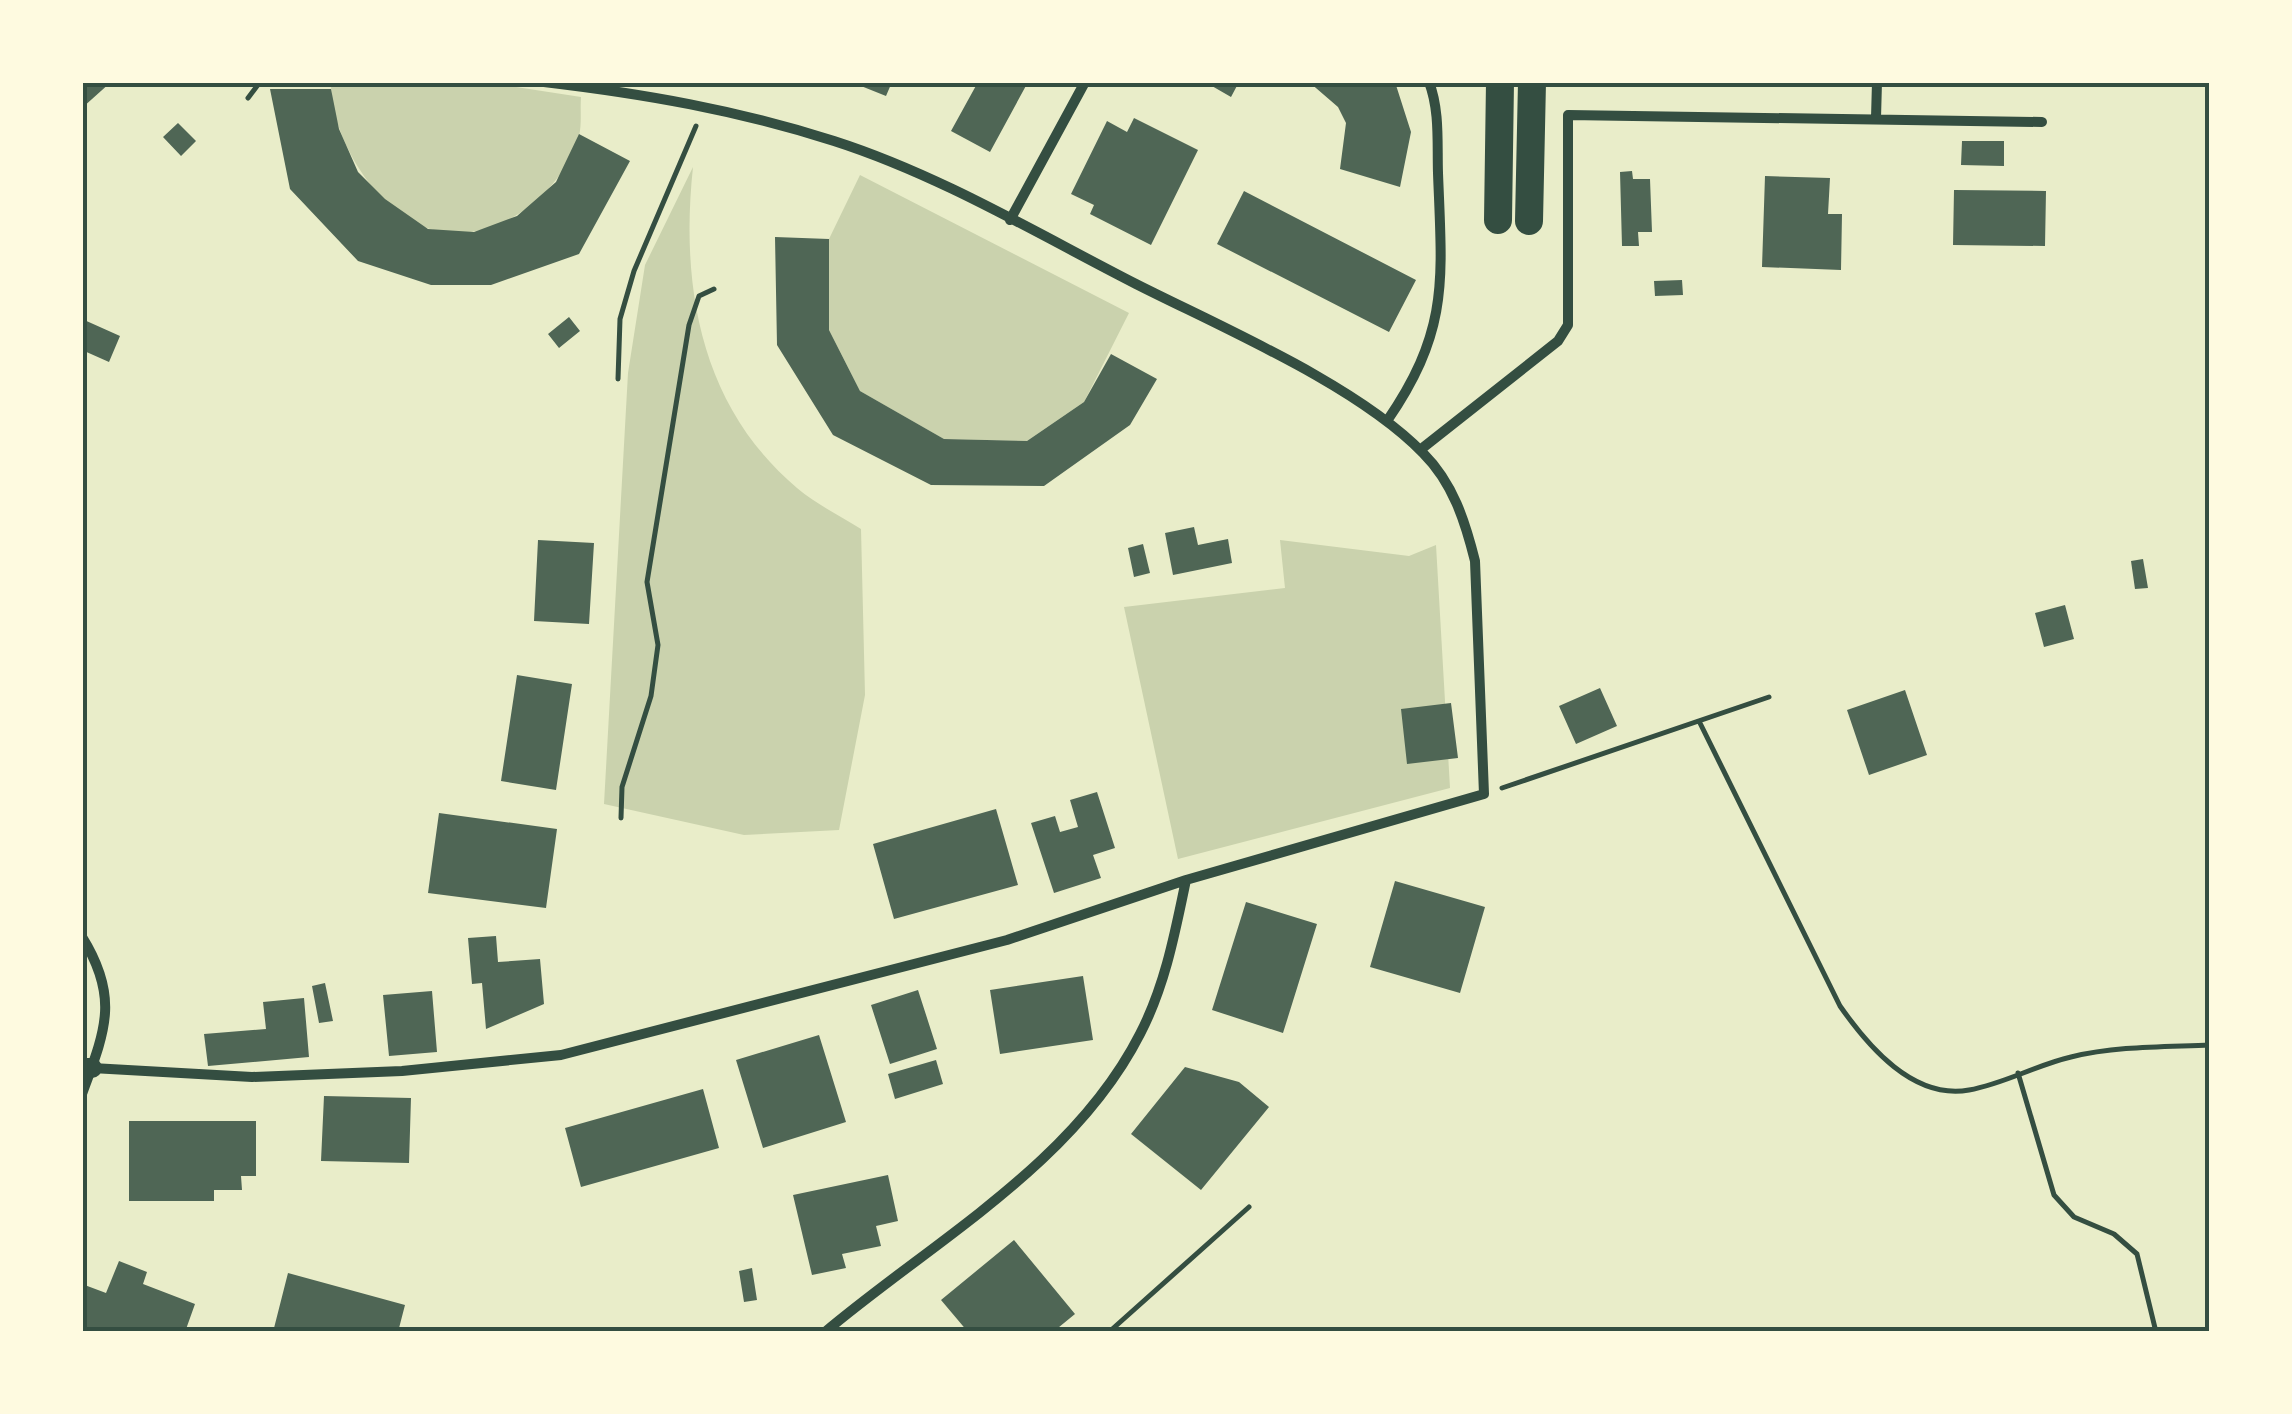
<svg xmlns="http://www.w3.org/2000/svg" width="2292" height="1414" viewBox="0 0 2292 1414" font-family="Arial,sans-serif">
	<style>
		.green { fill: #cad2ad }
		.building { fill: #4f6655 }
		.lines { fill: none; stroke-linecap: round; stroke-linejoin: round }
		.path { stroke: #344e41; stroke-width: 5 }
		.minor { stroke: #344e41; stroke-width: 10 }
		.secondary { stroke: #344e41; stroke-width: 20 }
		.trunk { stroke: #344e41; stroke-width: 28 }
		.neatline { fill: none; stroke: #344e41; stroke-width: 4 }
	</style>
	<rect width="100%" height="100%" fill="#e9edc9"/>
	<path class="green" d="M331 82H483L581 97C580 109 582 124 579 136 562 195 493 248 430 229 376 212 330 137 331 82Z
		M693 167C680 287 701 407 797 488 816 504 840 516 861 529L865 695 839 830 744 835 604 804 628 373 645 265Z
		M860 175 1129 313 1084 402 1027 441 944 439 860 391 829 330V239Z
		M1280 540 1409 556 1436 545 1450 788 1178 859 1124 607 1285 588Z"/>
	<path class="building" d="M82 82H111L82 108Z
		M851 82H892L886 96Z
		M978 82H1028L990 152 951 131Z
		M1205 82H1239L1231 97Z
		M1309 82H1395L1411 132 1400 187 1340 169 1346 123 1338 107Z
		M270 89H331L339 129 358 172 385 199 428 229 474 232 517 216 556 182 579 134 630 161 579 254 491 285H431L358 261 290 189Z
		M1134 118 1198 150 1151 245 1090 214 1094 205 1071 194 1107 121 1127 132Z
		M178 123 196 141 181 156 163 137Z
		M1962 141H2004V166L1961 165Z
		M1632 171 1633 179H1650L1652 232H1638L1639 246H1622L1620 172Z
		M1765 176 1830 178 1828 214H1842L1841 270 1762 267Z
		M1954 190 2046 191 2045 246 1953 245Z
		M1244 191 1416 280 1389 332 1217 244Z
		M775 237 829 239V330L860 391 944 439 1027 441 1084 402 1111 354 1157 379 1130 425 1044 486 931 485 833 435 777 345Z
		M1682 280 1683 295 1655 296 1654 281Z
		M569 317 580 331 559 348 548 334Z
		M82 319 120 336 109 362 82 350Z
		M1194 527 1198 545 1228 539 1232 563 1173 575 1165 533Z
		M538 540 594 543 589 624 534 621Z
		M1143 544 1150 573 1134 577 1128 548Z
		M2143 559 2148 588 2135 589 2131 561Z
		M2065 605 2074 639 2044 647 2035 613Z
		M517 675 572 684 556 790 501 781Z
		M1600 688 1617 726 1576 744 1559 706Z
		M1905 690 1927 755 1869 775 1847 710Z
		M1451 703 1458 758 1407 764 1401 709Z
		M1097 792 1115 848 1093 855 1101 878 1054 893 1031 823 1055 816 1060 832 1078 827 1070 800Z
		M996 809 1018 885 894 919 873 844Z
		M439 813 557 829 546 908 428 893Z
		M1395 881 1485 907 1460 993 1370 967Z
		M1246 902 1317 924 1283 1033 1212 1010Z
		M496 936 498 962 540 959 544 1004 486 1029 482 983 472 984 468 938Z
		M1083 976 1093 1040 1000 1054 990 990Z
		M325 983 333 1021 319 1023 312 986Z
		M918 990 937 1049 890 1064 871 1005Z
		M432 991 437 1052 389 1056 383 995Z
		M304 998 309 1057 208 1066 204 1034 266 1029 263 1002Z
		M819 1035 846 1122 763 1148 736 1060Z
		M936 1060 943 1084 895 1099 888 1074Z
		M1185 1067 1239 1082 1269 1107 1201 1190 1131 1134Z
		M703 1089 719 1148 581 1187 565 1128Z
		M324 1096 411 1098 409 1163 321 1161Z
		M129 1121H256V1176H241L242 1190H214V1201H129Z
		M888 1175 898 1221 876 1226 881 1246 842 1254 846 1268 812 1275 793 1195Z
		M1014 1240 1075 1314 1053 1332H968L941 1300Z
		M119 1261 147 1272 143 1284 195 1304 185 1332H92L82 1326V1284L106 1293Z
		M752 1268 757 1300 744 1302 739 1271Z
		M288 1273 405 1305 398 1332H273Z"/>
	<g class="lines">
		<path class="path" d="M248 98 260 82
			M618 379 620 319 634 271 696 126
			M1699 721 1840 1006C1868 1046 1913 1100 1969 1090 2004 1084 2036 1065 2071 1057 2116 1046 2164 1047 2210 1045
			M1502 788 1769 697
			M621 818 622 787 651 696 658 645 647 582 689 325 699 296 714 289
			M2018 1073 2054 1195 2074 1217 2114 1234 2137 1254 2156 1332
			M1109 1332 1249 1207"/>
		<path class="minor" d="M1876 118 1877 82
			M1010 220 1085 82
			M1387 421C1450 329 1442 280 1438 173 1437 143 1440 111 1429 82
			M1420 450 1558 341 1568 325V115L2042 122
			M82 937C120 998 105 1031 82 1094
			M92 1068 252 1077 402 1071 561 1055 1007 940 1186 880 1484 794 1475 561C1465 521 1453 483 1423 453 1357 385 1223 328 1136 284 1038 234 940 175 834 141 737 110 645 94 544 82
			M825 1332C933 1241 1074 1164 1140 1034 1165 986 1175 933 1186 880"/>
		<path class="secondary" d="M82 1068H92"/>
		<path class="trunk" d="M1498 220 1500 82
			M1529 221 1532 82"/>
	</g>
	<rect width="2292" height="1414" fill="none" stroke="#fefae0" stroke-width="170"/>
	<rect x="85" y="85" width="2122" height="1244" class="neatline"/>
</svg>
